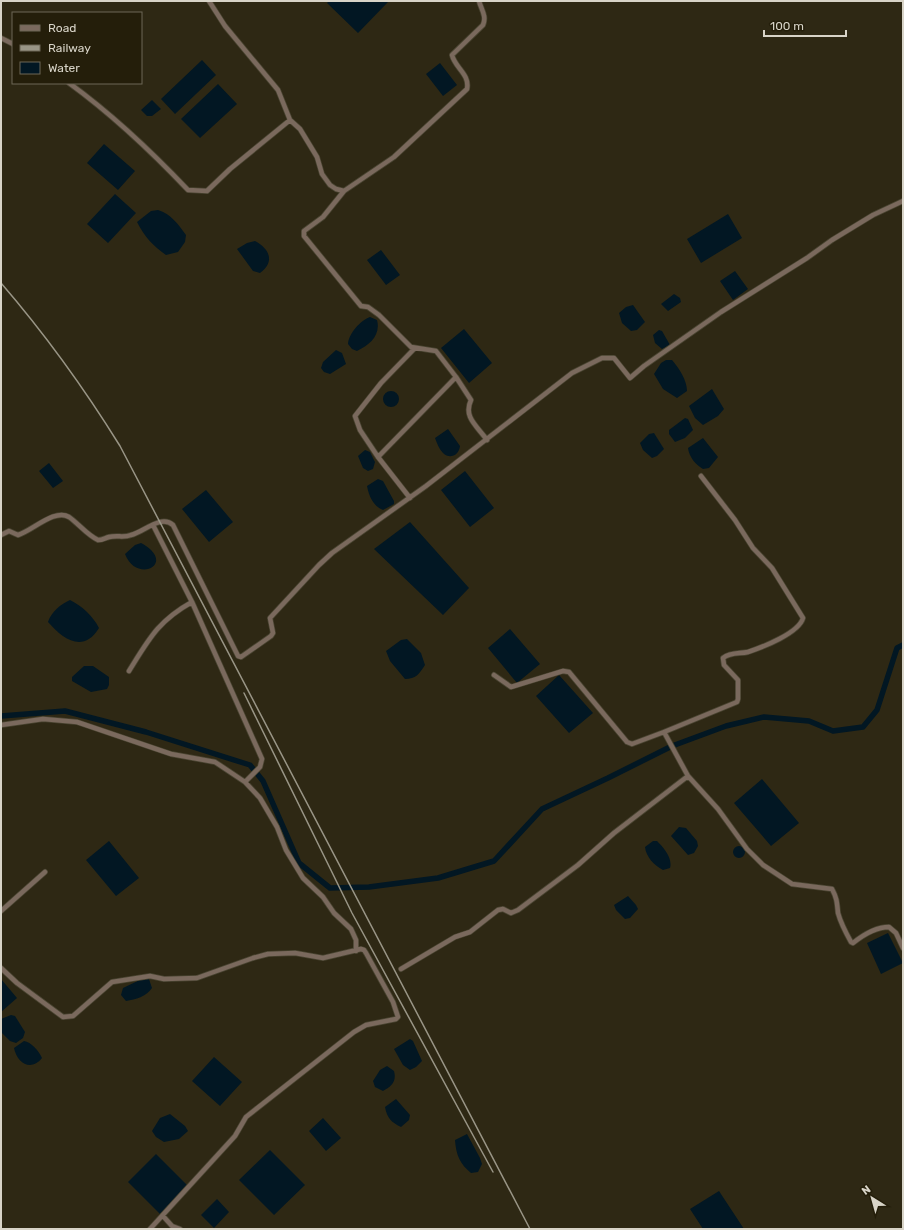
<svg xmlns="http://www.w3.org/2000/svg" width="904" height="1230" viewBox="0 0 904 1230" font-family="Rubik,sans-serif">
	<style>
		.water { fill: #021723 }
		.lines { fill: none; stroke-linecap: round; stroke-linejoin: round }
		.canal { stroke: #021723; stroke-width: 5.5 }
		.street-casing { stroke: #494431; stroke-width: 6 }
		.street { stroke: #7a695d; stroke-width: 4.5 }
		.rail { stroke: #999586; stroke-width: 1.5 }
	</style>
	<rect width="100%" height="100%" fill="#2e2814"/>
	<path class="water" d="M329 1H389L358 33 327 3Z
		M202 60 216 75 175 114 161 99Z
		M440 63 457 85 443 96 426 74Z
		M218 84 237 104 200 138 181 119Z
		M152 100 161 109 152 116H147L141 110Z
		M104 144 135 171 118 190 87 163Z
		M115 194 136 213 108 243 87 224Z
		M158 210C171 214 178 224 186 235L185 242 178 252 166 255C153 246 144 236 137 222L151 211Z
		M728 214 742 238 701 263 687 239Z
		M255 241C270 249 275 262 260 273L253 271 237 249 247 243Z
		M381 250 400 275 386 285 367 260Z
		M735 271 748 289 733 300 720 281Z
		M674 294 680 298 681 302 668 311 661 304Z
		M633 305 645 322 637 330 631 331 622 323 619 313 626 307Z
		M370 317 377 320C381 335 370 345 357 351L352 349 348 344C349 333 360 321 370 317Z
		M464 329 492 363 469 383 441 348Z
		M659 330 662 331 670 345 662 349 655 343 653 335Z
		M336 350 342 353 346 364 330 374 324 372 321 368 323 362Z
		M666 360H672C679 368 687 380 687 391L677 398 663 389 654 374 661 363Z
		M712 389 724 409 718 416 703 425 695 418 689 406Z
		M383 399a8 8 0 1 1 16 0a8 8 0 1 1-16 0Z
		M685 418 688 419 693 430 685 438 675 442 669 434V430Z
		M448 429 460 446C459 455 450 460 443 453 439 449 437 443 435 438Z
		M654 433 664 449 657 456 652 458 643 450 640 443 649 434Z
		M703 438 718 457 709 468 703 469C696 465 689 457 688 448Z
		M365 450 370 452 375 462 373 469 368 471 363 468 358 456Z
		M49 463 63 481 53 488 39 471Z
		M465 471 494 508 470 527 441 490Z
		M378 479 383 481 394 501V504L383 510C373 506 369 496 367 486Z
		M206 490 233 522 209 542 182 509Z
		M410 522 469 588 443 615 374 549Z
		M141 543C145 545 148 547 151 550 169 568 135 581 125 554L135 545Z
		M70 600C82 606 93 616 99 628 83 654 63 639 48 622 51 612 61 604 70 600Z
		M510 629 540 664 517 683 488 648Z
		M407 639 421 653 425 665C419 674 416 679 405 679L390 661 386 651 401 640Z
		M84 666H93L109 677V685L107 689 91 692 72 681V677Z
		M559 675 593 713 569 733 536 696Z
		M762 779 799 823 771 846 734 803Z
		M679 827 686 828 697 841 698 846 694 853 688 855 671 836Z
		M109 841 139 878 116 896 86 860Z
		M653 841H657C663 847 673 858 670 868L663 870C654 865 646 857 645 847Z
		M733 852a6 6 0 1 1 12 0a6 6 0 1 1-12 0Z
		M628 896 636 905 638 909 630 918 625 919 616 910 614 905Z
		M888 933 903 963 881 974 867 943Z
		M146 977 149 979 152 988C146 997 136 999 126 1001L121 995 123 988Z
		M1 979 17 998 1 1012Z
		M11 1015 15 1016 25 1032 23 1038 16 1043 10 1041 1 1032V1019Z
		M410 1039 413 1041 422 1061 416 1067 410 1070 403 1065 394 1049Z
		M24 1041C31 1042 39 1051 42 1058 31 1072 17 1063 14 1048Z
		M214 1057 242 1082 220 1106 192 1081Z
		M387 1066 394 1071C397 1082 391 1087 383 1091L375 1087 373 1081 380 1070Z
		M396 1099 410 1115 409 1120 401 1127C391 1122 387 1118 385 1107Z
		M170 1114 185 1126 188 1131 179 1139 164 1142 156 1137 152 1131 160 1118Z
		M323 1118 341 1138 326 1151 309 1131Z
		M467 1134 480 1158 482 1164 478 1172 471 1173C460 1164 456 1155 455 1140Z
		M270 1150 305 1185 274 1215 239 1180Z
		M156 1154 188 1186 160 1214 128 1182Z
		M719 1191 744 1229H703L690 1209Z
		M217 1199 229 1212 214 1228 201 1215Z"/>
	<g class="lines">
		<path class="canal" d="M1 716 65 711 146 732 250 765 263 781 299 863 330 888 369 887 438 878 494 861 542 809 608 778 672 746 726 726 764 717 809 721 833 731 863 727 877 710 897 648 903 645"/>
		<defs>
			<path id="street" d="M209 1 225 26 278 90 290 120 300 129 317 157 322 174 330 185 336 189 344 191 394 157 467 89C470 74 455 68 452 55L483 25C487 16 481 9 479 1
				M1 38 13 44
				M69 83C113 115 151 151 188 190L207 191 230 169 290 120
				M344 191 323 217 304 231V236L361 306 368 307 379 315 411 347 436 351 456 377 378 457 410 498
				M456 377 471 400C463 417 477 426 487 440
				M378 457 360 430 355 416 381 383 415 348
				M1 535 9 531 18 535C32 531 55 508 69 517 79 524 87 535 98 540 103 540 105 538 109 537 117 535 124 538 131 535 144 532 161 514 173 525L238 656 241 657 271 636 273 633 270 618 319 565 332 553 426 486 572 373 602 358H614L630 378 644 366 721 312 807 258 832 240 873 215 903 201
				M192 602 262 759 260 767 245 782
				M129 671C149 639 158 621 192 602L153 525
				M494 675 511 687 563 671 569 672 627 742 632 744 664 732 688 776
				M1 725 43 719 77 722 171 754 215 762 245 782 260 798 277 827 286 850 303 878 323 897 334 913 351 929 356 940V951
				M664 732 737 702 738 699V680L724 665 723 658C731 652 739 654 748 652 763 647 799 633 803 618L772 568 753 548 735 520 701 476
				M1 911 45 872
				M1 968 17 983 63 1017 73 1016 112 982 150 976 164 979 197 978 253 958 268 954 295 953 323 958 361 949 364 950 366 953 393 1002 398 1017 396 1019 366 1025 354 1032 246 1117 235 1136 150 1229
				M401 969 455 937 470 932 498 910 503 909 511 913 518 910 578 865 614 833 688 776 718 809 747 849 763 865 792 884 832 889C837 898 837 903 838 913 841 924 846 933 851 942L853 943C863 935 875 927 889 927L896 933 903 948
				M163 1216 172 1226 180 1229"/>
		</defs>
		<use href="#street" class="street-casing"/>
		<use href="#street" class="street"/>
		<path class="rail" d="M1 283C45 334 84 388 120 446L530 1229
			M244 693 352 913 493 1172"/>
	</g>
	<rect width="904" height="1230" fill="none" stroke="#d8d4c8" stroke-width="4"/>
	<rect x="12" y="12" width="130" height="72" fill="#241e0a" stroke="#6c6756"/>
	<rect x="20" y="25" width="20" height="6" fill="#7a695d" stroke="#6c6756"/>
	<text x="48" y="32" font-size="12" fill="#d8d4c8">Road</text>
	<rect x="20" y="45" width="20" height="6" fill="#999586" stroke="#6c6756"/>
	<text x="48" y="52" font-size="12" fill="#d8d4c8">Railway</text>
	<rect x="20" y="62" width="20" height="12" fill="#021723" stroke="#6c6756"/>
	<text x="48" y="72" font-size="12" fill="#d8d4c8">Water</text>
	<g transform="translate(872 1198) rotate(323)" stroke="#241e0a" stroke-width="3" paint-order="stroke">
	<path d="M0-3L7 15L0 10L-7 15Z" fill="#d8d4c8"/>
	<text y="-6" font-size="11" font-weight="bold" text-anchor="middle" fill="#d8d4c8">N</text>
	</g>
	<path d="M764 30v6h82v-6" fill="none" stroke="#d8d4c8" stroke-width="2"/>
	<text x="770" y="30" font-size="12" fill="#d8d4c8" stroke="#241e0a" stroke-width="3" paint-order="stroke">100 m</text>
</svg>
